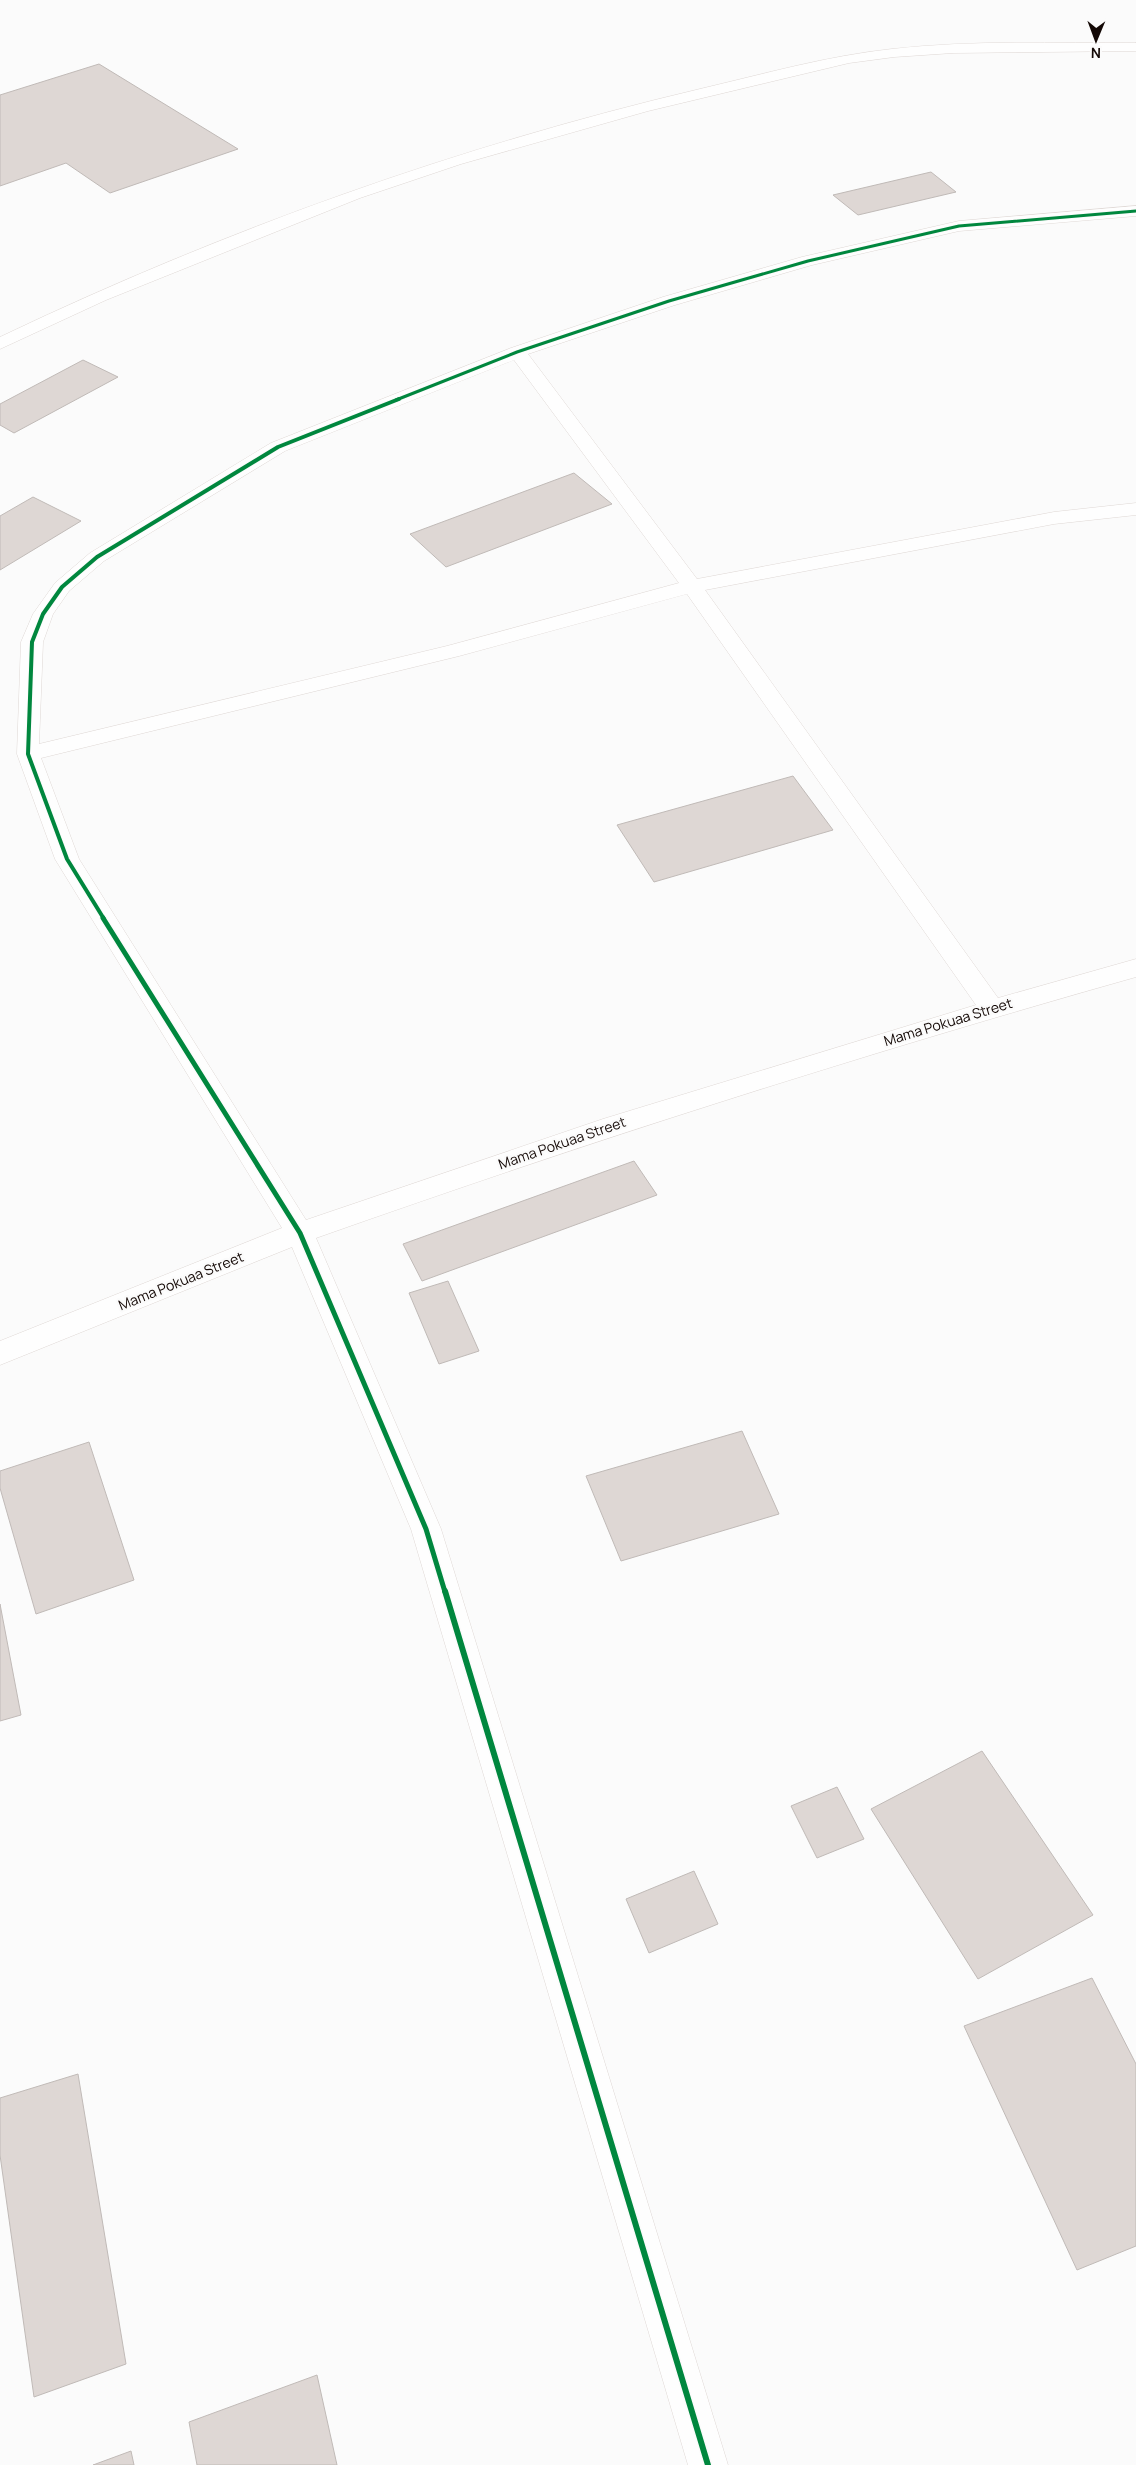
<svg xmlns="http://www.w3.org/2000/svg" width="1136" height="2465" viewBox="0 0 1136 2465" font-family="Manrope,sans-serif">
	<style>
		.building { fill: #ded7d4; stroke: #c0bab7 }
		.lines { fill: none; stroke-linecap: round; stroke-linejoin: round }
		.minor-casing { stroke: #dfd8d5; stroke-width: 1 }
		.minor { fill: #fefefe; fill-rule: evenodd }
		.cycleway-far3-casing { stroke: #fbfbfb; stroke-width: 5 }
		.cycleway-far2-casing { stroke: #fbfbfb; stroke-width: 6 }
		.cycleway-far1-casing { stroke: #fbfbfb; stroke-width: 8 }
		.cycleway-casing { stroke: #fbfbfb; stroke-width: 9 }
		.cycleway-far3 { stroke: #00873e; stroke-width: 3 }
		.cycleway-far2 { stroke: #00873e; stroke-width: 4 }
		.cycleway-far1 { stroke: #00873e; stroke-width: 5 }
		.cycleway { stroke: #00873e; stroke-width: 6 }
		.labels { text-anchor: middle; stroke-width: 4.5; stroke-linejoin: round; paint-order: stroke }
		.street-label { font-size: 14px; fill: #130805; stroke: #fbfbfb }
	</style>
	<rect width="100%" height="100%" fill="#fbfbfb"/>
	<path class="building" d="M99 64 238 149 110 193 66 163 0 186V95Z
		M931 172 956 192 858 215 833 195Z
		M83 360 118 377 14 433 0 425V404Z
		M574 473 612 504 446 567 410 534Z
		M33 497 81 521 0 570V516Z
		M793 776 833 830 654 882 617 825Z
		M634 1161 657 1195 422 1281 403 1244Z
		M448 1281 479 1351 439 1364 409 1293Z
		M742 1431 779 1514 621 1561 586 1476Z
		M89 1442 134 1580 36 1614 0 1488V1471Z
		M0 1604 21 1715 0 1721Z
		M982 1751 1093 1915 978 1979 871 1809Z
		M837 1787 864 1839 817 1858 791 1806Z
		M694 1871 718 1924 649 1953 626 1899Z
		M1092 1978 1136 2064V2246L1077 2270 964 2026Z
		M78 2074 126 2364 34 2397 0 2155V2098Z
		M317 2375 337 2465H197L189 2422Z
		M131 2451 134 2465H93Z"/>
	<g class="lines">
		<defs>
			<path id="minor" d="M1136 43V51L953 53 894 57 849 63 648 111 461 164 360 198 106 300 0 349V337C224 230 459 146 700 89 764 74 827 56 892 49 973 40 1055 43 1136 43Z
				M1136 206V216L959 231 812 265 675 305 528 354 697 579 1054 512 1136 503V515L1054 524 705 590 998 998 1136 959V977C860 1055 587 1142 316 1238L441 1529 728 2465H688L411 1529 292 1247 0 1365V1341L282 1228 55 859 17 754 21 642 33 614 55 583 90 553 271 443 511 348 663 297 802 257 959 221ZM514 360 679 583 447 646 39 744 43 642 53 614 69 591 104 561 285 451ZM687 594 976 1005 603 1119 306 1220 79 859 41 758 459 656Z"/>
		</defs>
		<use href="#minor" class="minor-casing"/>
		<use href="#minor" class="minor"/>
		<defs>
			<path id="cycleway-far3" d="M396 400 517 352 669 301 808 261 959 226 1136 211"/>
			<path id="cycleway-far2" d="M104 919 67 859 28 754 32 642 43 614 62 587 97 557 278 447 399 399"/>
			<path id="cycleway-far1" d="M103 918 300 1233 426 1529 445 1592"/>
			<path id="cycleway" d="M445 1591 708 2465"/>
		</defs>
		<use href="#cycleway-far3" class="cycleway-far3-casing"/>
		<use href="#cycleway-far2" class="cycleway-far2-casing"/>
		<use href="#cycleway-far1" class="cycleway-far1-casing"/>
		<use href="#cycleway" class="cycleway-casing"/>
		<use href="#cycleway-far3" class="cycleway-far3"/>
		<use href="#cycleway-far2" class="cycleway-far2"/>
		<use href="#cycleway-far1" class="cycleway-far1"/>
		<use href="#cycleway" class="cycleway"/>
	</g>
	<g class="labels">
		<g class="street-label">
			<text transform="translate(948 1022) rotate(-17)" y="5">Mama Pokuaa Street</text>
			<text transform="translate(562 1143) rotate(-19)" y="5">Mama Pokuaa Street</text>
			<text transform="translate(181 1281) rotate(-22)" y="5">Mama Pokuaa Street</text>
		</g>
	</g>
	<g transform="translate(1096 40) rotate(181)" stroke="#fbfbfb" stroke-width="4" paint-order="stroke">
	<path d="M0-4L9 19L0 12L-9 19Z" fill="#130805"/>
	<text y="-8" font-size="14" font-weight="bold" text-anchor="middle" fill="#130805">N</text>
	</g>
</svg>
